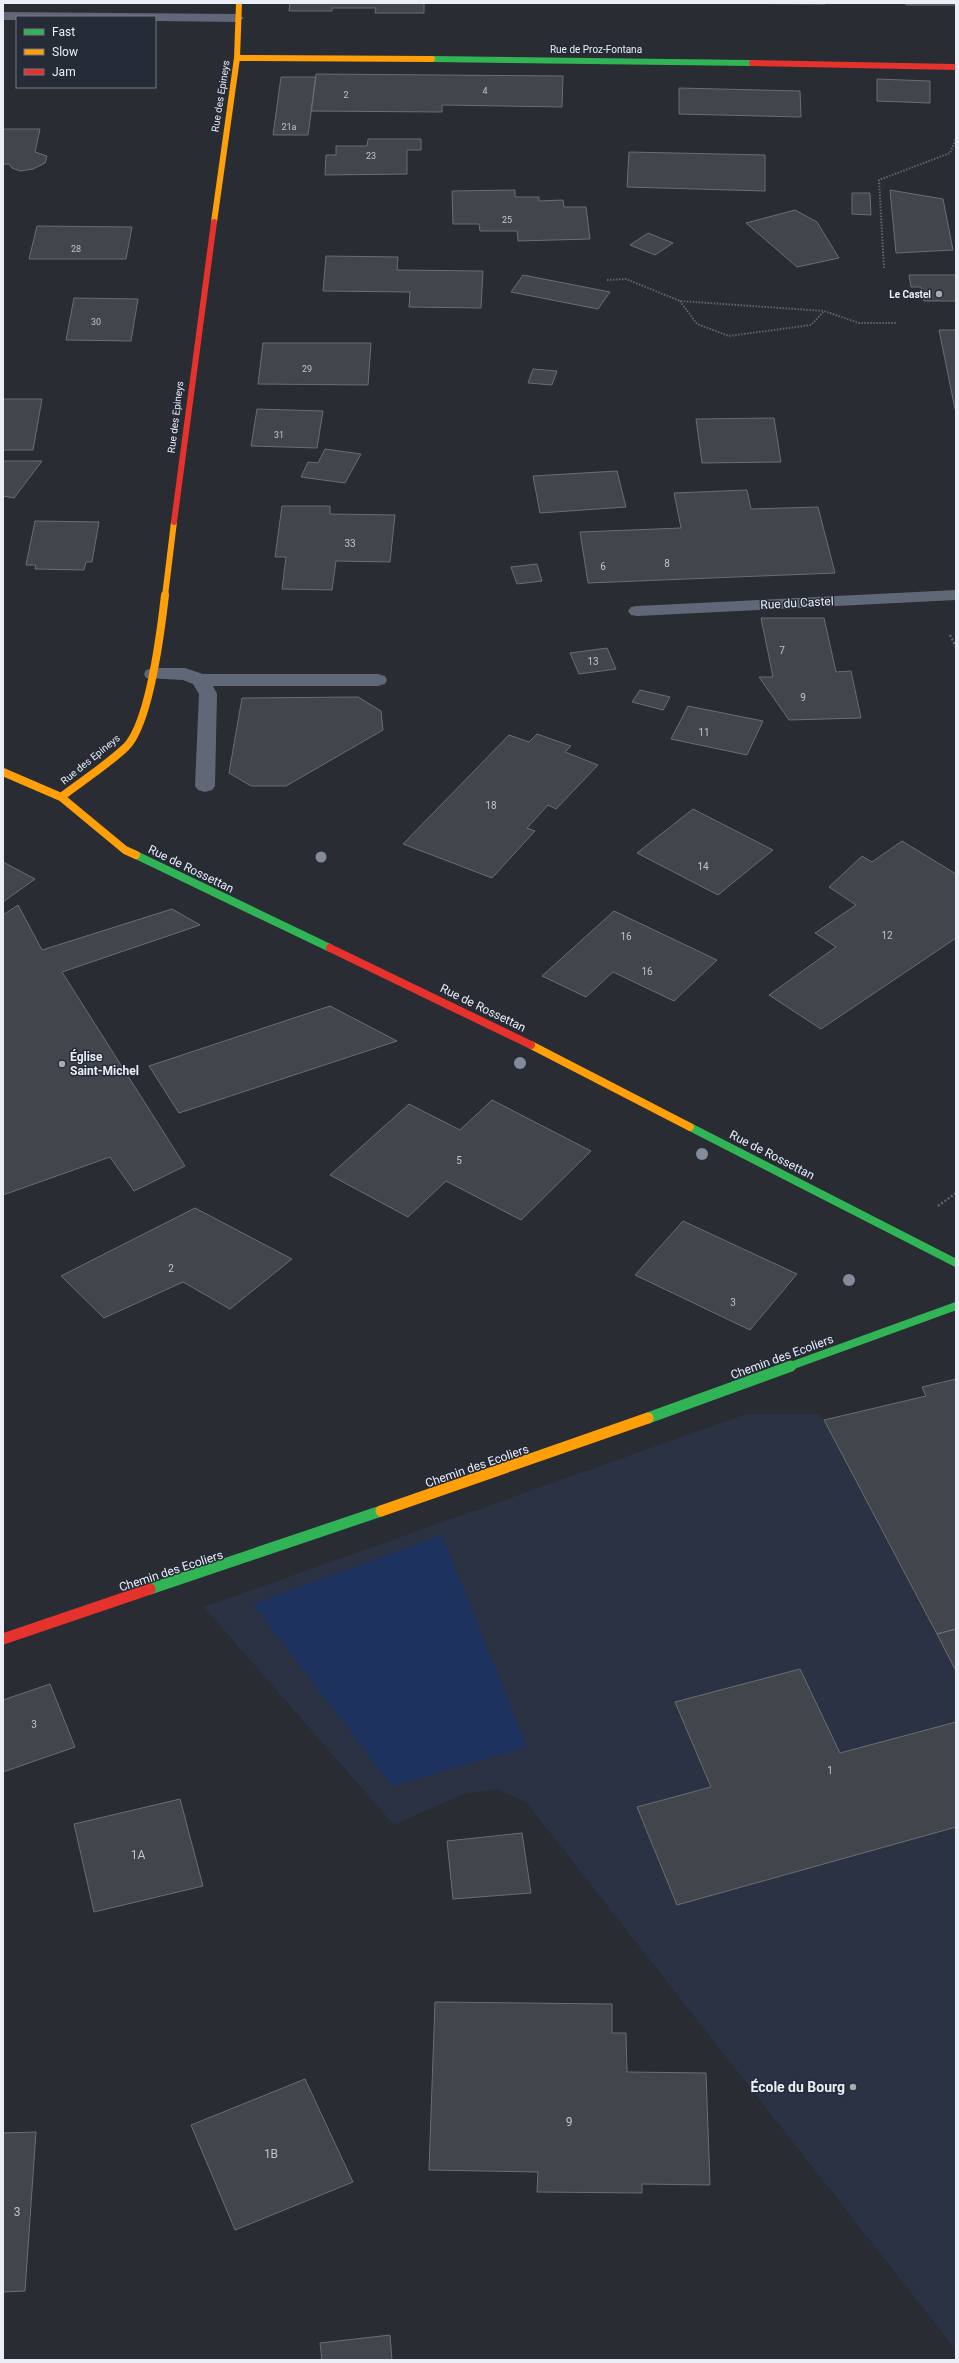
<svg xmlns="http://www.w3.org/2000/svg" width="959" height="2363" viewBox="0 0 959 2363" font-family="Roboto,sans-serif">
	<style>
		.built { fill: #2b3243 }
		.green { fill: #1e3260 }
		.building { fill: #42454b; stroke: #6a6d73 }
		.lines { fill: none; stroke-linecap: round; stroke-linejoin: round }
		.path-far1 { stroke: #60656f; stroke-width: 2; stroke-dasharray: 1.5 1.5; stroke-linecap: butt }
		.path { stroke: #60656f; stroke-width: 2.5; stroke-dasharray: 2 2; stroke-linecap: butt }
		.lane { fill: #606878; fill-rule: evenodd }
		.street { fill: #606878; fill-rule: evenodd }
		.fast-far2 { stroke: #30b455; stroke-width: 6 }
		.fast-far1 { stroke: #30b455; stroke-width: 8 }
		.fast { stroke: #30b455; stroke-width: 11 }
		.slow-far2 { stroke: #ff9f0a; stroke-width: 6 }
		.slow-far1 { stroke: #ff9f0a; stroke-width: 8 }
		.slow { stroke: #ff9f0a; stroke-width: 11 }
		.jam-far2 { stroke: #e5322d; stroke-width: 6 }
		.jam-far1 { stroke: #e5322d; stroke-width: 8 }
		.jam { stroke: #e5322d; stroke-width: 11 }
		.tree { fill: #848b9a }
		.poi-dot { fill: #a6aab2; stroke: #252b37; stroke-width: 1.5 }
		.labels { text-anchor: middle; stroke-width: 3; stroke-linejoin: round; paint-order: stroke }
		.far-number-label { font-size: 9px; fill: #c0c4cb }
		.far-street-label { font-size: 10px; fill: #eaeef6; stroke: #252b37 }
		.far-poi-label { font-size: 10px; font-weight: bold; fill: #eaeef6; stroke: #252b37; text-anchor: end }
		.number-label { font-size: 10px; fill: #c0c4cb }
		.street-label { font-size: 12px; fill: #eaeef6; stroke: #252b37 }
		.poi-label { font-size: 12px; font-weight: bold; fill: #eaeef6; stroke: #252b37; text-anchor: start }
		.near-number-label { font-size: 12px; fill: #c0c4cb }
		.near-poi-label { font-size: 14px; font-weight: bold; fill: #eaeef6; stroke: #252b37; text-anchor: end }
	</style>
	<rect width="100%" height="100%" fill="#292c33"/>
	<path class="built" d="M956 1380V2350L526 1802 497 1789 463 1794 394 1825 204 1607 746 1414H818L824 1420 926 1396 922 1387Z"/>
	<path class="green" d="M442 1535 527 1747 392 1786 253 1604Z"/>
	<path class="building" d="M290 3H424V13H375L376 8H332V11H289Z
		M689 3H825V4Z
		M905 3H956V5H906Z
		M316 74 563 76 562 107 442 105V112L311 111Z
		M281 77H316L308 135H273Z
		M877 79 930 81V103L877 101Z
		M679 88 800 91 801 117 679 114Z
		M3 129H40L35 152 47 156 45 163 33 169 20 171 12 168 9 164H3Z
		M368 139H421V150H407V174L325 175 326 155H336V146H367Z
		M629 152 765 155V191L627 187Z
		M515 190V197H539V201L563 200 564 207H586L590 239 518 241 517 231H480L479 224H453L452 191Z
		M890 190 943 199 953 250 896 253Z
		M852 193H870L871 215 852 214Z
		M795 210 817 222 839 258 797 267 746 223Z
		M37 226 132 227 126 259H29Z
		M648 233 673 243 655 255 630 245Z
		M326 256 398 257 397 270 483 271 481 308 409 307 410 292 323 291Z
		M523 275 610 292 598 309 511 292Z
		M909 275H956V301H924L921 287H911Z
		M74 298 138 299 131 341 66 340Z
		M939 330H956V409H955Z
		M263 343H371L368 385 258 384Z
		M533 369 557 371 552 385 528 383Z
		M3 399H42L33 450H3Z
		M257 409 323 411 317 448 251 446Z
		M774 418 781 462 702 463 696 419Z
		M325 449 361 454 345 483 301 477 308 462 318 463Z
		M3 461H42L14 498 3 496Z
		M617 471 626 507 540 513 533 476Z
		M747 490 751 509 818 507 835 573 588 583 580 532 681 528 674 493Z
		M282 506H330V514L395 515 390 562 336 561 332 590 282 589 286 557H275Z
		M35 521 99 522 92 562H86L84 570 35 569 36 565H26Z
		M537 564 542 581 517 584 511 567Z
		M761 618H824L836 672 851 671 861 718 789 720 759 677H773Z
		M607 648 616 669 579 674 570 653Z
		M640 690 670 697 663 710 632 702Z
		M358 697 381 711 383 730 286 786H251L229 773 242 698Z
		M688 706 763 721 747 755 671 739Z
		M537 734 571 746 565 752 598 765 556 809 548 805 527 828 535 831 492 878 403 844 509 735 529 742Z
		M693 809 773 850 718 895 637 853Z
		M902 841 956 874V938L821 1029 769 995 836 947 815 933 856 905 829 887 862 856 872 862Z
		M3 862 35 879 3 902Z
		M18 905 42 950 172 909 200 925 62 972 185 1166 134 1191 110 1157 3 1195V915Z
		M614 911 717 960 674 1001 613 972 586 997 542 976Z
		M330 1006 397 1041 179 1113 149 1066Z
		M492 1100 591 1151 521 1220 446 1181 408 1217 330 1175 409 1104 460 1130Z
		M195 1208 292 1259 230 1309 183 1282 104 1318 61 1276Z
		M683 1221 797 1274 750 1330 635 1275Z
		M956 1379V1629L937 1634 824 1420 926 1396 922 1387Z
		M956 1629V1671L937 1634Z
		M800 1669 840 1753 956 1722V1827L677 1905 637 1807 711 1787 675 1702Z
		M50 1684 75 1747 3 1772V1700Z
		M180 1799 203 1886 94 1912 74 1824Z
		M522 1833 531 1893 453 1899 447 1841Z
		M435 2002 612 2004V2033H626L627 2072 706 2073 710 2185 642 2184V2193L537 2192 538 2172 429 2170Z
		M305 2079 353 2182 235 2230 191 2125Z
		M36 2132 25 2291 3 2292V2133Z
		M390 2335 392 2360H322L320 2343Z"/>
	<g class="lines">
		<path class="path-far1" d="M884 268 879 180 950 153 956 139
			M607 280 626 279 680 301 824 311 859 323H896
			M680 301 697 324 729 336 811 325 824 311"/>
		<path class="path" d="M950 635 956 647
			M938 1206 956 1193"/>
		<path class="lane" d="M153 668H185L203 674H378L385 676 387 680 385 684 378 686H213L217 694 215 786 212 790 205 792 198 790 195 786 199 694 193 684 183 680 146 678 144 674 146 670Z"/>
		<path class="street" d="M3 12 237 14 244 18 237 22 155 21V17H17V20H3Z
			M956 590V600L637 616 631 615 628 611 631 607 637 606Z"/>
		<path class="fast-far2" d="M432 59 752 63"/>
		<path class="fast-far1" d="M136 855 330 948
			M690 1127 956 1263
			M788 1367 956 1306"/>
		<path class="fast" d="M648 1418 791 1366
			M150 1589 381 1511"/>
		<path class="slow-far2" d="M237 58 432 59
			M214 222 237 58 239 3
			M165 596 174 522"/>
		<path class="slow-far1" d="M3 772 61 797 125 850 136 855
			M61 797C82 781 107 765 126 747 150 723 161 630 165 595
			M531 1045 690 1127"/>
		<path class="slow" d="M381 1511 648 1418"/>
		<path class="jam-far2" d="M752 63 956 67
			M174 522 214 222"/>
		<path class="jam-far1" d="M330 948 531 1045"/>
		<path class="jam" d="M3 1639 150 1589"/>
	</g>
	<g class="tree">
		<circle cx="321" cy="857" r="5.5"/>
		<circle cx="520" cy="1063" r="6"/>
		<circle cx="702" cy="1154" r="6"/>
		<circle cx="849" cy="1280" r="6"/>
	</g>
	<g class="poi-dot">
		<circle cx="939" cy="294" r="4"/>
		<circle cx="62" cy="1064" r="4"/>
		<circle cx="853" cy="2087" r="4"/>
	</g>
	<g class="labels">
		<g class="far-number-label">
			<text x="485" y="94">4</text>
			<text x="346" y="98">2</text>
			<text x="289" y="130">21a</text>
			<text x="371" y="159">23</text>
			<text x="507" y="223">25</text>
			<text x="76" y="252">28</text>
			<text x="96" y="325">30</text>
			<text x="307" y="372">29</text>
			<text x="279" y="438">31</text>
		</g>
		<g class="far-street-label">
			<text x="596" y="53">Rue de Proz-Fontana</text>
			<text transform="translate(220 96) rotate(-81)" y="4">Rue des Epineys</text>
			<text transform="translate(175 417) rotate(-83)" y="4">Rue des Epineys</text>
			<text transform="translate(90 759) rotate(-39)" y="4">Rue des Epineys</text>
		</g>
		<g class="far-poi-label">
			<text x="931" y="298">Le Castel</text>
		</g>
		<g class="number-label">
			<text x="350" y="547">33</text>
			<text x="667" y="567">8</text>
			<text x="603" y="570">6</text>
			<text x="782" y="654">7</text>
			<text x="593" y="665">13</text>
			<text x="803" y="701">9</text>
			<text x="704" y="736">11</text>
			<text x="491" y="809">18</text>
			<text x="703" y="870">14</text>
			<text x="887" y="939">12</text>
			<text x="626" y="940">16</text>
			<text x="647" y="975">16</text>
			<text x="459" y="1164">5</text>
			<text x="171" y="1272">2</text>
			<text x="733" y="1306">3</text>
			<text x="34" y="1728">3</text>
			<text x="830" y="1774">1</text>
		</g>
		<g class="street-label">
			<text transform="translate(797 603) rotate(-3)" y="4">Rue du Castel</text>
			<text transform="translate(191 869) rotate(26)" y="4">Rue de Rossettan</text>
			<text transform="translate(483 1008) rotate(26)" y="4">Rue de Rossettan</text>
			<text transform="translate(772 1155) rotate(27)" y="4">Rue de Rossettan</text>
			<text transform="translate(782 1357) rotate(-20)" y="4">Chemin des Ecoliers</text>
			<text transform="translate(477 1466) rotate(-19)" y="4">Chemin des Ecoliers</text>
			<text transform="translate(171 1571) rotate(-18)" y="4">Chemin des Ecoliers</text>
		</g>
		<g class="poi-label">
			<text x="70" y="1061">Église<tspan x="70" dy="14">Saint-Michel</tspan></text>
		</g>
		<g class="near-number-label">
			<text x="138" y="1859">1A</text>
			<text x="569" y="2126">9</text>
			<text x="271" y="2158">1B</text>
			<text x="17" y="2216">3</text>
		</g>
		<g class="near-poi-label">
			<text x="845" y="2092">École du Bourg</text>
		</g>
	</g>
	<rect width="959" height="2363" fill="none" stroke="#eaeef6" stroke-width="8"/>
	<rect x="16" y="16" width="140" height="72" fill="#252b37" stroke="#747983"/>
	<rect x="24" y="29" width="20" height="6" fill="#30b455" stroke="#747983"/>
	<text x="52" y="36" font-size="12" fill="#eaeef6">Fast</text>
	<rect x="24" y="49" width="20" height="6" fill="#ff9f0a" stroke="#747983"/>
	<text x="52" y="56" font-size="12" fill="#eaeef6">Slow</text>
	<rect x="24" y="69" width="20" height="6" fill="#e5322d" stroke="#747983"/>
	<text x="52" y="76" font-size="12" fill="#eaeef6">Jam</text>
</svg>
